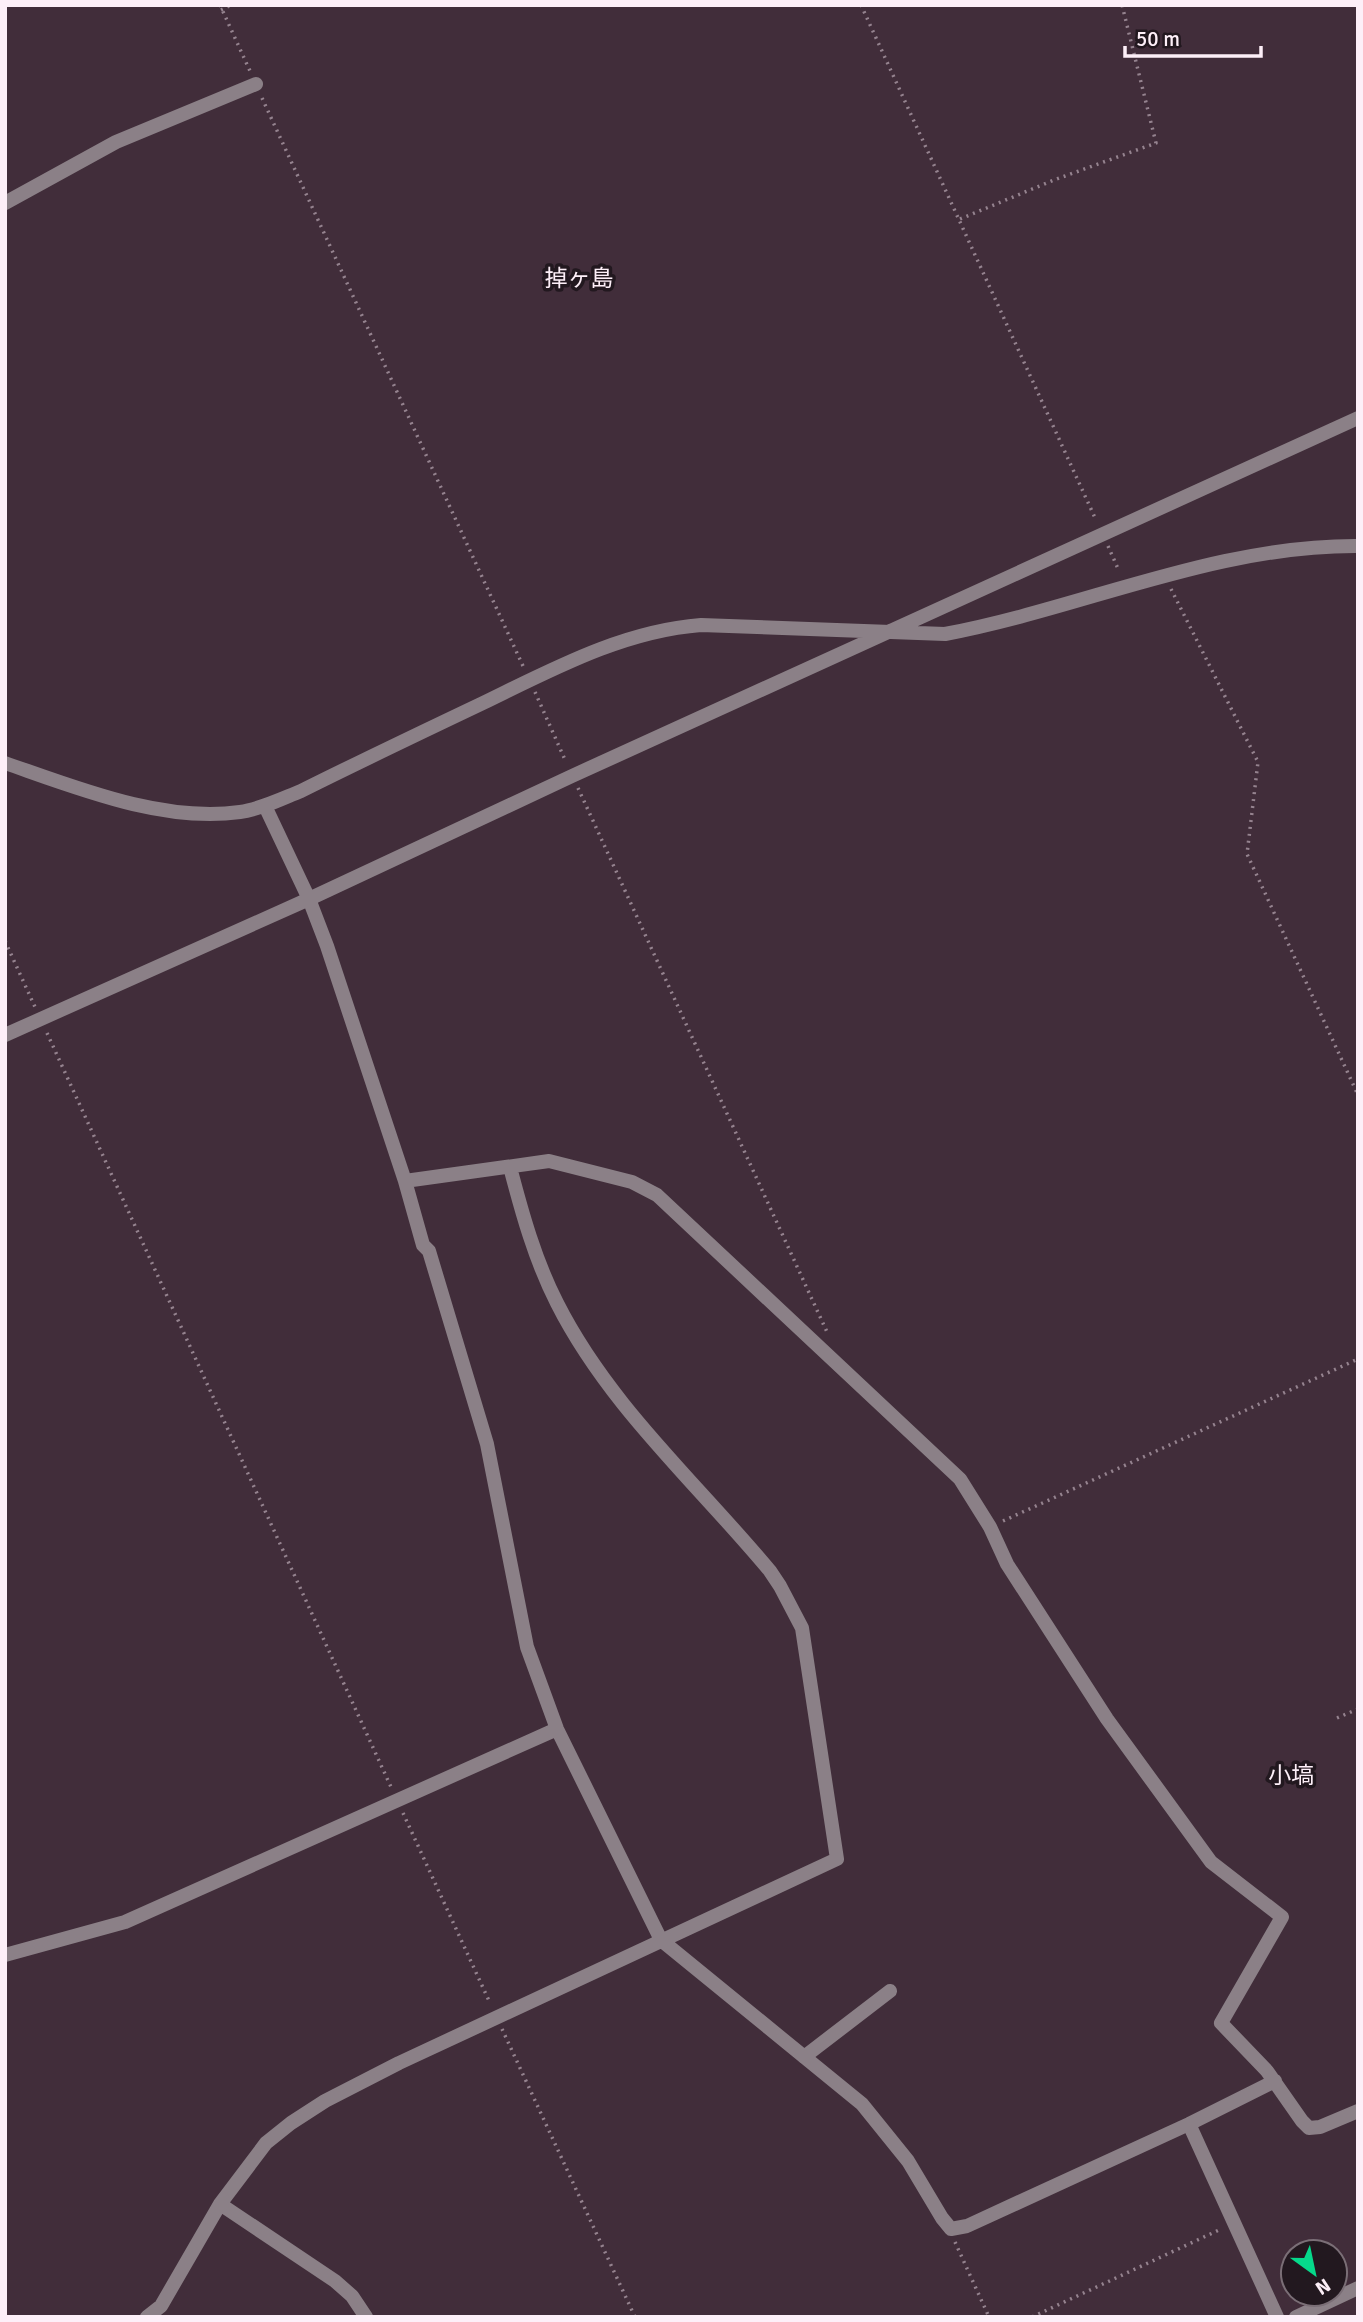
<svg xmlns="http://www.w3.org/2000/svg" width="1363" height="2322" viewBox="0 0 1363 2322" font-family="Signika,'Noto Sans JP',sans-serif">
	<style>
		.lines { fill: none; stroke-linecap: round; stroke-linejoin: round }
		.path { stroke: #95838f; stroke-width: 3.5; stroke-dasharray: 2 5; stroke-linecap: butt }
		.minor { stroke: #8b8087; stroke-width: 14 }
		.labels { text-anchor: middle; stroke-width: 7; stroke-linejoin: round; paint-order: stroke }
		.quarter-label { font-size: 23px; fill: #fdeff8; stroke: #22181f }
	</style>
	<rect width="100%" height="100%" fill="#412d3a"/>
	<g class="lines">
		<path class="path" d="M220 5 250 71
			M861 5 1096 520
			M221 10 231 5
			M262 98 523 666
			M960 219 1054 180 1156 143 1122 5
			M1108 546 1119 571
			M1171 589 1258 762 1247 854 1358 1095
			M535 692 566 762
			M578 788 827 1332
			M5 941 35 1007
			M47 1033 391 1787
			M1003 1521 1358 1359
			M1337 1718 1358 1709
			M403 1813 490 2003
			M502 2029 635 2317
			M955 2242 989 2317
			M1032 2317 1219 2230"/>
		<path class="minor" d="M5 203 116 142 256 84
			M5 763C77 788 163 823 240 812 261 809 281 799 301 791 361 761 422 732 483 703 553 669 623 631 701 625L945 634C1083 608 1215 545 1358 546
			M265 806 309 899 327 946 405 1181 423 1245 429 1251 487 1444 527 1647 557 1729 661 1940 862 2104 908 2161 942 2218 951 2229 967 2226 1189 2124 1275 2081
			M5 1035 309 899 572 776 1358 418
			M405 1181 549 1161 632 1182 657 1195 960 1479 990 1527 1007 1564 1107 1719 1211 1862 1282 1917 1221 2023 1267 2071 1302 2121 1309 2128 1320 2127 1358 2111
			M5 1955 125 1922 557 1729
			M804 2057 890 1991
			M1189 2124 1277 2317
			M220 2204 335 2281 352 2296 366 2317
			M147 2317 161 2306 220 2204 266 2143 291 2123 325 2101 399 2063 837 1859 802 1628 780 1586 770 1571C697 1483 609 1406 557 1303 535 1260 522 1213 510 1167
			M1296 2317 1358 2288"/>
	</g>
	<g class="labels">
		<g class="quarter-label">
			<text x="579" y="286">掉ヶ島</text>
			<text x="1291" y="1783">小塙</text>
		</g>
	</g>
	<rect width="1363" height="2322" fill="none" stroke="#fdeff8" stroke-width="14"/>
	<g transform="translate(1314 2273) rotate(147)"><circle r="33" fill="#22181f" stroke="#7a6e76" stroke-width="2"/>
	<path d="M0-5L12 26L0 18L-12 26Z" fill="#06d98b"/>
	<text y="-10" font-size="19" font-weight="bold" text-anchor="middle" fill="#fdeff8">N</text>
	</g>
	<path d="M1125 46v10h136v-10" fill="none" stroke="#fdeff8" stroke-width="3.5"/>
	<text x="1136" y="46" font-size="21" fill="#fdeff8" stroke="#22181f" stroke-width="5" paint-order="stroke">50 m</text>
</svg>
